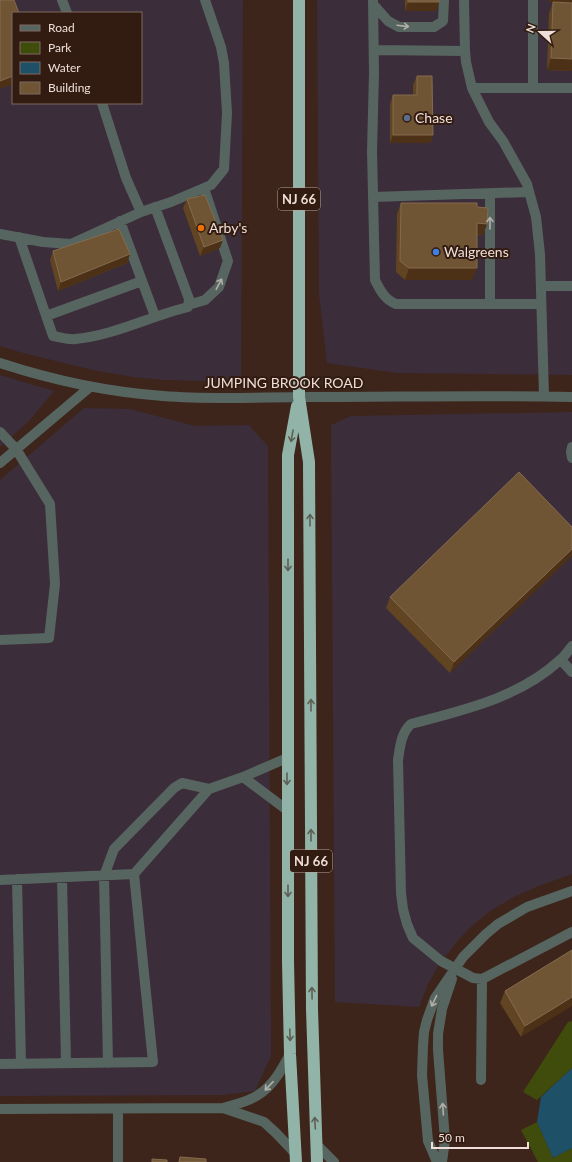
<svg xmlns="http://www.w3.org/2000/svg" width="572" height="1162" viewBox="0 0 572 1162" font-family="Lato,sans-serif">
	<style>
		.commercial { fill: #3c2d3a; fill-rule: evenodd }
		.green { fill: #404c0c }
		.water { fill: #1e5067 }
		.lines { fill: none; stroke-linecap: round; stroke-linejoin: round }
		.minor { stroke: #576560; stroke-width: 10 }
		.highway { stroke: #92b3a7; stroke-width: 12 }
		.wall { fill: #614522 }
		.shaded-wall { fill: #4c3117 }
		.building { fill: #705535; stroke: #846b4f }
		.oneway { stroke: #b2aea8 }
		.oneway2 { stroke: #5d5f54 }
		.service-dot { fill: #5c6f8a; stroke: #321b11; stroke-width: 1.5 }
		.food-dot { fill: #e8710a; stroke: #321b11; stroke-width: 1.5 }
		.shop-dot { fill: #3f7fe0; stroke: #321b11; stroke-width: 1.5 }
		.labels { text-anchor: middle; stroke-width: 4; stroke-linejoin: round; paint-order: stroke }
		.shield { fill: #321b11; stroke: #b6a49c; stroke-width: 1 }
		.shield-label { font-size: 13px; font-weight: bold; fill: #efdfd8 }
		.poi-label { font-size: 14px; fill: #efdfd8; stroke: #321b11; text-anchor: start }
		.street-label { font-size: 14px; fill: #efdfd8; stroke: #321b11 }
	</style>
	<rect width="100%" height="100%" fill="#3d251b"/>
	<path class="commercial" d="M0 0H243L241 382 165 380 133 377 93 370 23 353 0 346ZM13 13H141V103H13Z
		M317 0H572V375L397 373 327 363 319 294Z
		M0 375 54 391 29 421 0 447Z
		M84 408 130 409 195 426 249 425 268 446 271 1056 255 1091 223 1095 0 1096V480Z
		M572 412V874L536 887 516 896 490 911 472 926 459 939 438 966 428 984 419 1007 335 1002 331 425 351 416Z"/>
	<path class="green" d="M572 1021V1068L537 1100 523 1092 568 1022Z
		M537 1122 553 1158 572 1148V1162H538L521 1130Z"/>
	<path class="water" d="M572 1068V1148L553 1158 537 1122 541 1097Z"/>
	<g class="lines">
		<path class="minor" d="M62 0 67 13
			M373 0 374 73 372 151 375 280C380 290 385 300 396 304H541
			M464 0 465 51 466 62 472 88 489 122 503 141 527 184 536 217 540 254 544 396
			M533 0V88
			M373 4 388 21 399 27H434L443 21 444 0
			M374 50 465 51
			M472 88H572
			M102 103 126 178 141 212
			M373 197 529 192
			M0 234 43 242 71 244 141 212 171 202 211 185 224 169 227 113 224 63 221 47 205 0
			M19 237 53 336C60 337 68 340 75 339 112 336 151 316 188 307L189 299 155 207
			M142 281 155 316
			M541 286H572
			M490 304V194
			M188 305 205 300 219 287 228 261 204 188
			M46 316 142 281 120 221
			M0 363C52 380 108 392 163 396 212 400 262 397 311 397 398 397 485 395 572 397
			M0 432 16 449 50 504 55 584 49 638 0 640
			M572 447 571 452 572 458
			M0 463 90 387
			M572 646C568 651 565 656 560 660 519 698 463 710 411 724 401 733 400 747 398 760L401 893 403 909 407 924 413 938 441 961 473 978 482 979 488 976 572 932
			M561 660 572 672
			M243 777 287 810
			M62 878 66 1063
			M17 879 21 1064
			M0 880 134 874 209 789
			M108 1063 104 876 114 849 174 788 182 783 209 789 243 777 287 758
			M0 1064 153 1062 134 874
			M481 1080 482 979
			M223 1108C235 1104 248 1102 258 1095 273 1086 282 1069 290 1054
			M0 1109 223 1108 264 1122 276 1133 295 1153
			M118 1109V1162
			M316 1144 334 1162
			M437 1162 428 1141 422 1075 423 1046 424 1032 427 1020 435 998 463 957 486 934 498 924 527 907 572 891
			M442 1162 445 1140 438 1050V1034L442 1009 452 979"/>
		<path class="highway" d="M299 0V397L309 462 312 1009 317 1162
			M296 1162 290 1054 288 962V455L297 406"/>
	</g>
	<path class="wall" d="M405 0H439V2L436 11H405Z
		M553 2 572 3V71L547 70 549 14Z
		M417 76 433 135 430 143H390V104L393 95H413V85Z
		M187 199 220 248 200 256 183 208Z
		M401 203 477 207 487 224 483 235H477L472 280H405L396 272 397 214Z
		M53 251 130 254 127 263 58 291 50 260Z
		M572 527 450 673 386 608 390 597Z
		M572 950 521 1037 500 1003 505 991Z"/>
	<path class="shaded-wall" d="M549 0H572V3L548 2Z
		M408 2H439L436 11H405Z
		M551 58 572 59V71L547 70Z
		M13 76V84L0 89V81Z
		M393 135H433L430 143H390Z
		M477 223 487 224 483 235 473 234Z
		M223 240 220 248 200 256 204 247Z
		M130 254 127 263 58 291 61 282Z
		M409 268H477L472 280H405Z
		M572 549V556L450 673 454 662Z
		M572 997V1006L521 1037 525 1026Z"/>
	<path class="building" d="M0 0H14L19 13H13V76L0 81Z
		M408 0H439V2H408Z
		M553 2 572 3V59L551 58Z
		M417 76H432L433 135H393V95H417Z
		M205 195 223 240 204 247 187 199Z
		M401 203H477V207L488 208 487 224 477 223V268H409L400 261Z
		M119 229 130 254 61 282 53 251Z
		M519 472 572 527V549L454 662 390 597Z
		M572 950V997L525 1026 505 991Z
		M180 1157 206 1159V1162H179Z
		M152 1159 167 1160V1162H152Z"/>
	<defs><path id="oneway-shaft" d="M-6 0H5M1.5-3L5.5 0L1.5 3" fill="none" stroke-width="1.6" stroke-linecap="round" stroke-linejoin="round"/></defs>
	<g class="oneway">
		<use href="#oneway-shaft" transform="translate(403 26) rotate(7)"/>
		<use href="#oneway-shaft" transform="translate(490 223) rotate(-90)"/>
		<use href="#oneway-shaft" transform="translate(219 284) rotate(-62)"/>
		<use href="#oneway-shaft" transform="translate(434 1001) rotate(116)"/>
		<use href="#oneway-shaft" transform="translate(269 1086) rotate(133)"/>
		<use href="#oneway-shaft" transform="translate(443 1109) rotate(-94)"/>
	</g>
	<g class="oneway2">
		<use href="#oneway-shaft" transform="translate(292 436) rotate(100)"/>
		<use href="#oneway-shaft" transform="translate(310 520) rotate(-90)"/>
		<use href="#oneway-shaft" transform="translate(288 565) rotate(90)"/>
		<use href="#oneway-shaft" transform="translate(311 705) rotate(-90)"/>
		<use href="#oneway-shaft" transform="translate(287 779) rotate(90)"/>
		<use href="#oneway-shaft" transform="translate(311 835) rotate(-90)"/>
		<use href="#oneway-shaft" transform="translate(288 891) rotate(90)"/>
		<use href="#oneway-shaft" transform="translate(312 993) rotate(-91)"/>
		<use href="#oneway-shaft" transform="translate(290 1035) rotate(88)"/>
		<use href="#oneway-shaft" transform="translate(315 1123) rotate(-93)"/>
	</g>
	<circle class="service-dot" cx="407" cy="118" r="4"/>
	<circle class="food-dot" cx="201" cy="228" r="4"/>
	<circle class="shop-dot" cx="436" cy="252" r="4"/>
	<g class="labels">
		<g class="shield">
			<rect x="278" y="188" width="42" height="22" rx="3"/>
			<rect x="290" y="850" width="42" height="22" rx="3"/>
		</g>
		<g class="shield-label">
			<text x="299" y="204">NJ 66</text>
			<text x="311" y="866">NJ 66</text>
		</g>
		<g class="poi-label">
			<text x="415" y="123">Chase</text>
			<text x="209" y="233">Arby's</text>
			<text x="444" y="257">Walgreens</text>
		</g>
		<g class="street-label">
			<text x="284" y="388">JUMPING BROOK ROAD</text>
		</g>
	</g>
	<rect x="12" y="12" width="130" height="92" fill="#321b11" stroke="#7e6961"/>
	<rect x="20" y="25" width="20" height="6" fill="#576560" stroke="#7e6961"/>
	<text x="48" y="32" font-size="12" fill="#efdfd8">Road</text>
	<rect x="20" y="42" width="20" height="12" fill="#404c0c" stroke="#7e6961"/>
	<text x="48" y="52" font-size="12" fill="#efdfd8">Park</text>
	<rect x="20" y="62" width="20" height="12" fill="#1e5067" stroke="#7e6961"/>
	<text x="48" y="72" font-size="12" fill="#efdfd8">Water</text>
	<rect x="20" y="82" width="20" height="12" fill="#705535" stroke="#7e6961"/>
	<text x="48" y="92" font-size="12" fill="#efdfd8">Building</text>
	<g transform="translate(540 32) rotate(291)" stroke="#321b11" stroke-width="3" paint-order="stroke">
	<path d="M0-3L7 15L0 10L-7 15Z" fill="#efdfd8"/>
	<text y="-6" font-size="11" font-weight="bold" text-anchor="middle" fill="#efdfd8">N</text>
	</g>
	<path d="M432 1142v6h96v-6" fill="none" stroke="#efdfd8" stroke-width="2"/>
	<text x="438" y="1142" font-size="12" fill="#efdfd8" stroke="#321b11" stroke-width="3" paint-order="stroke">50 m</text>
</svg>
